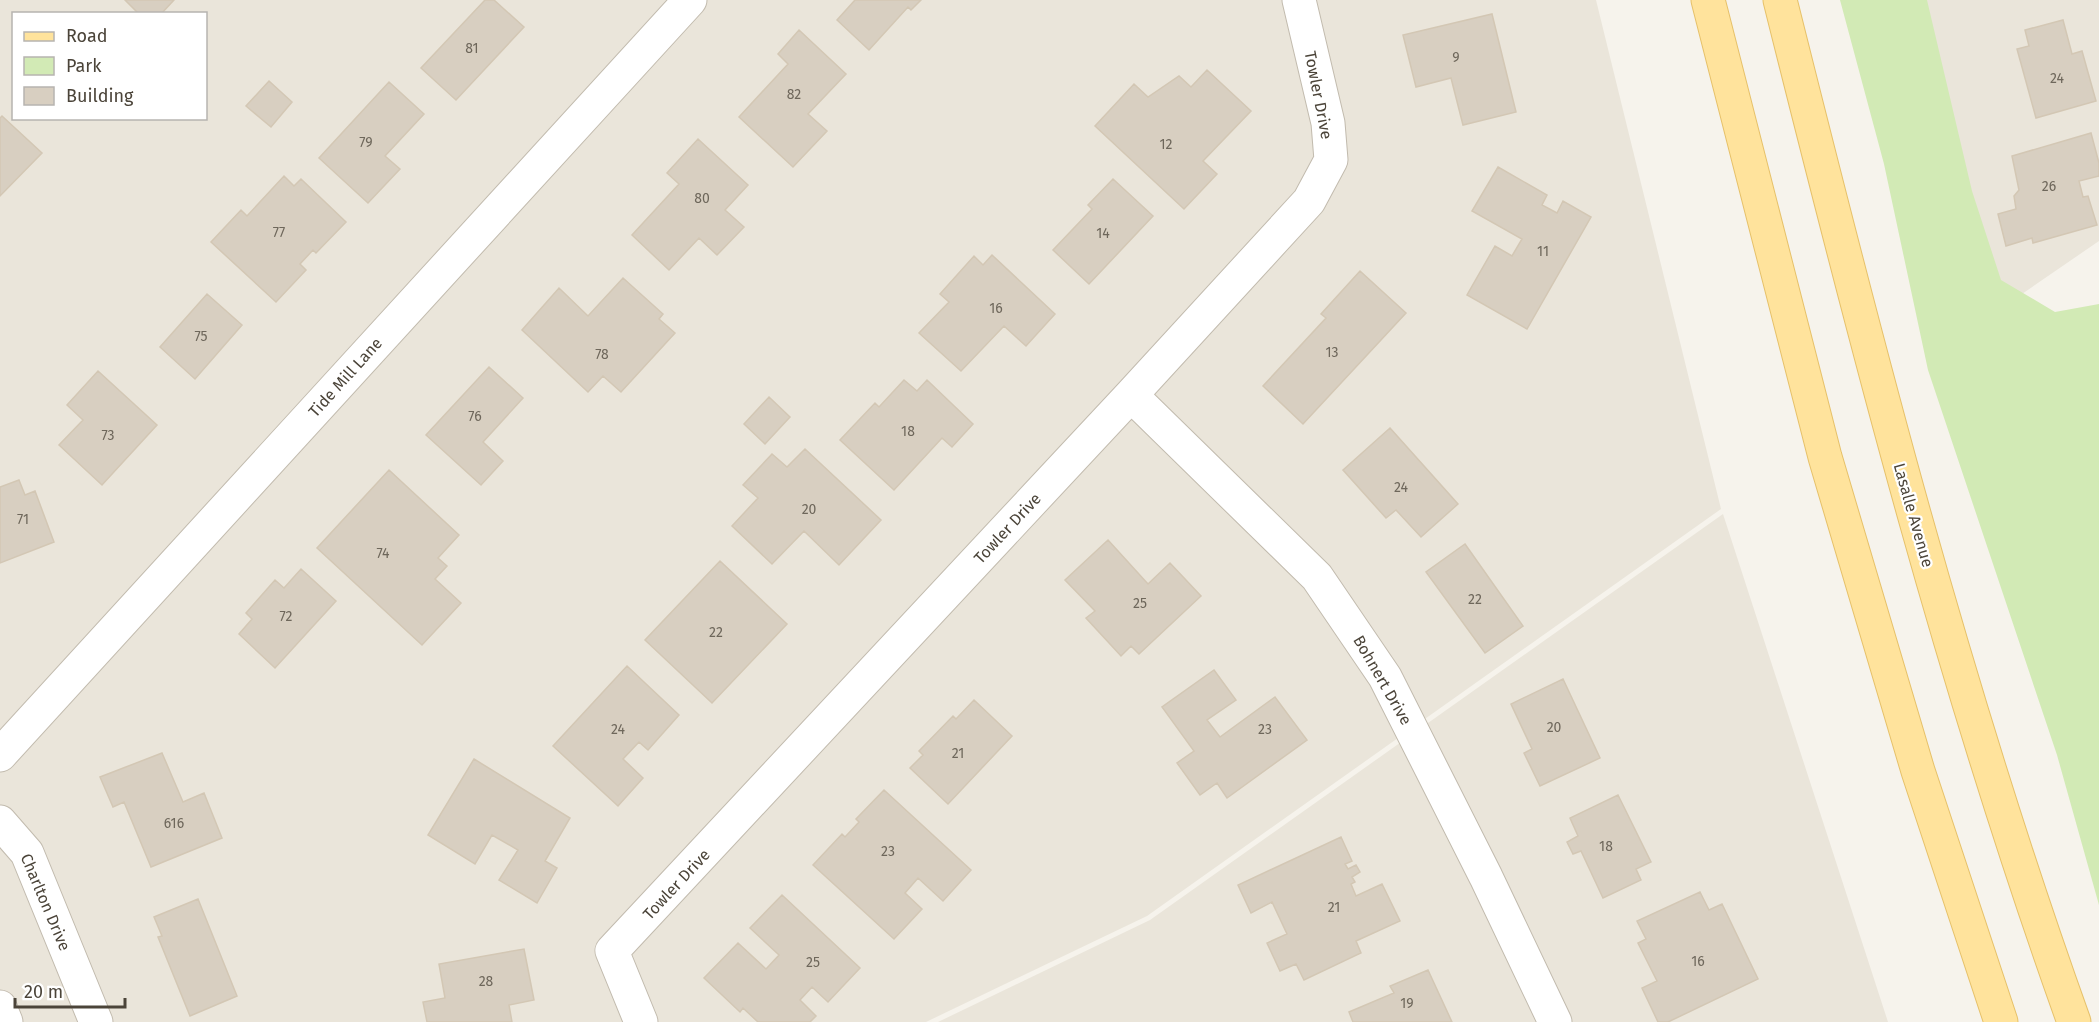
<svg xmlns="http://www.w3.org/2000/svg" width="2099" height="1022" viewBox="0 0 2099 1022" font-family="'Fira Sans',sans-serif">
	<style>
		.residential { fill: #eae5da; fill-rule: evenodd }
		.green { fill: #d2eab5 }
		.building { fill: #d8cfc1; stroke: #d3c7b4; stroke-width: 1.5 }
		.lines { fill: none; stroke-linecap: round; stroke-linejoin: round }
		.minor-casing { stroke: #c2bbae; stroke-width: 35 }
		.major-casing { stroke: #e6c16a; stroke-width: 35 }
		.minor { stroke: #fff; stroke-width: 33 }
		.major { stroke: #ffe39c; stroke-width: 33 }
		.labels { text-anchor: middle; stroke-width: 4.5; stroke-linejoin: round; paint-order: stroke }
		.number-label { font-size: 14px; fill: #6e675b }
		.street-label { font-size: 16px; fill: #4b4439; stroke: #fff }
	</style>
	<rect width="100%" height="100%" fill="#f6f3ec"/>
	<path class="residential" d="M0 0H1596L1721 509 1147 916 926 1022H0ZM14 14H206V118H14Z
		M1901 0H2099V241L1984 320Z
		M1723 514 1888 1022H938L1150 920Z"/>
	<path class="green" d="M1840 0H1927L1972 191 2001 280 2055 312 2099 304V905L2057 755 1928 370 1884 164Z"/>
	<path class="building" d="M125 0H174L161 14H139Z
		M485 0H494L524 27 456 100 421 68Z
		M855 0H921L911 10 908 7 869 50 837 20Z
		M1492 14 1516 112 1463 125 1451 78 1416 87 1403 35Z
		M2063 20 2072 54 2082 51 2096 101 2036 118 2017 49 2029 46 2025 30Z
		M799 30 846 74 808 114 827 131 793 167 739 117 788 64 778 54Z
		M1207 70 1251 111 1203 161 1217 174 1184 209 1095 126 1134 84 1148 97 1179 76 1191 87Z
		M269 81 292 102 271 127 246 106Z
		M389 82 424 114 385 156 400 169 368 203 319 158Z
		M2 116 42 153 0 196V118Z
		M2091 133 2099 163V176L2079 181 2083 197 2088 196 2097 225 2033 243 2032 238 2006 246 1998 214 2016 209 2014 196 2019 190 2012 156Z
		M698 139 748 185 725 210 744 227 717 255 699 238 669 270 632 235 679 184 667 173Z
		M1498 167 1547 195 1542 205 1557 213 1563 201 1591 217 1527 329 1467 295 1495 246 1512 256 1522 239 1472 211Z
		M284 176 294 186 301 179 346 222 316 253 313 250 300 264 306 270 276 302 211 242 241 210 247 216Z
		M1113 179 1153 216 1089 284 1053 250 1092 209 1088 205Z
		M992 255 1055 314 1026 346 1004 326 961 371 919 333 949 302 940 294 974 256 983 265Z
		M1360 271 1406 313 1303 424 1263 386 1326 318 1321 314Z
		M623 278 663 314 659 319 675 333 621 392 603 376 588 392 522 330 559 288 588 316Z
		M207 294 242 325 195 379 160 347Z
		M489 367 523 398 483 442 503 461 481 485 426 435Z
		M98 371 157 425 102 485 59 445 83 420 67 405Z
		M904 380 917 391 927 380 973 424 952 447 942 438 894 490 840 440 875 403 879 407Z
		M769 397 790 417 765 444 744 424Z
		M1390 428 1458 504 1421 537 1396 510 1386 518 1343 470Z
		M805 449 881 520 839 565 804 531 772 564 732 526 758 498 743 485 772 454 787 467Z
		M389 470 459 535 438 558 447 566 435 579 461 603 422 645 317 548Z
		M19 480 25 495 35 491 54 542 0 563V487Z
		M1108 540 1148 584 1170 563 1201 596 1139 654 1131 646 1121 656 1086 618 1095 611 1065 580Z
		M1465 544 1523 626 1485 653 1426 572Z
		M720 561 787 624 712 703 645 640Z
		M301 569 336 601 275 668 239 634 252 619 246 613 275 580 284 588Z
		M627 666 679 715 648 750 639 742 623 759 643 778 618 806 553 746Z
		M1214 670 1236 700 1207 720 1220 737 1275 697 1307 740 1227 798 1217 783 1200 795 1177 763 1194 751 1162 707Z
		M1563 679 1600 758 1540 786 1524 753 1532 749 1511 704Z
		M974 700 1012 736 948 804 910 768 923 755 919 751 953 716 956 719Z
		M162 753 183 802 204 793 222 838 151 867 124 802 113 807 100 777Z
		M474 759 570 818 545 861 557 868 537 903 499 880 518 850 492 835 475 864 428 835Z
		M884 790 971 870 943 901 918 878 905 893 922 909 894 939 813 865 842 834 845 837 859 822 856 819Z
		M1618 795 1651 862 1636 869 1641 880 1603 898 1581 851 1573 854 1567 842 1578 836 1570 818Z
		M1341 837 1352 861 1345 864 1348 869 1356 865 1360 872 1352 877 1355 882 1351 884 1356 896 1382 884 1400 921 1356 941 1361 953 1304 980 1296 964 1280 971 1267 943 1287 934 1272 902 1251 913 1238 885Z
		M1700 892 1709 910 1722 904 1758 979 1668 1022H1658L1642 988 1657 981 1638 943 1646 939 1637 921Z
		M782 895 860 968 828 1002 812 987 800 1000 816 1016 810 1022H758L743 1008 740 1012 704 978 738 943 766 969 779 955 750 928Z
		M198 899 237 996 190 1016 158 937 162 936 154 917Z
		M524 949 534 1000 509 1005 512 1022H427L423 1002 445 998 439 964Z
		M1428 970 1452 1022H1353L1349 1012 1394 993 1390 986Z"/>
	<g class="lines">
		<defs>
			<path id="minor" d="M1131 395 1317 577 1385 677 1486 877 1555 1022
				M0 755 690 0
				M0 822 27 853 96 1022
				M0 1007 6 1022
				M641 1022 612 951 1131 395 1309 201 1331 160 1328 123 1299 0"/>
			<path id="major" d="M1708 0 1825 457 1918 771 2001 1022
				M1780 0C1866 344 1954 688 2074 1022"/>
		</defs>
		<use href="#minor" class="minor-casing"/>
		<use href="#major" class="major-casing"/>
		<use href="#minor" class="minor"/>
		<use href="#major" class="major"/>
	</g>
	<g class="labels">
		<g class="number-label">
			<text x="472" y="53">81</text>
			<text x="1456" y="62">9</text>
			<text x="2057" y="83">24</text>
			<text x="794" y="99">82</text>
			<text x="366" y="147">79</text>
			<text x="1166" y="149">12</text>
			<text x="2049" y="191">26</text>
			<text x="702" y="203">80</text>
			<text x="279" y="237">77</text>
			<text x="1103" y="238">14</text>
			<text x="1543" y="256">11</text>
			<text x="996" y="313">16</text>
			<text x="201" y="341">75</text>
			<text x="1332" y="357">13</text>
			<text x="602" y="359">78</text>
			<text x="475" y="421">76</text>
			<text x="908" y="436">18</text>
			<text x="108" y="440">73</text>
			<text x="1401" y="492">24</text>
			<text x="809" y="514">20</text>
			<text x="23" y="524">71</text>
			<text x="383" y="558">74</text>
			<text x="1475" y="604">22</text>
			<text x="1140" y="608">25</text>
			<text x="286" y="621">72</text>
			<text x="716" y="637">22</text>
			<text x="1554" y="732">20</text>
			<text x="618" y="734">24</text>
			<text x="1265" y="734">23</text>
			<text x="958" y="758">21</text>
			<text x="174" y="828">616</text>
			<text x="1606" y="851">18</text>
			<text x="888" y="856">23</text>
			<text x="1334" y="912">21</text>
			<text x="1698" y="966">16</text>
			<text x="813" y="967">25</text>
			<text x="486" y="986">28</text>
			<text x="1407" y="1008">19</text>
		</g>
		<g class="street-label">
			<text transform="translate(1319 95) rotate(79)" y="6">Towler Drive</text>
			<text transform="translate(345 377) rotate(-48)" y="6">Tide Mill Lane</text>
			<text transform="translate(1914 515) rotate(74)" y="6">Lasalle Avenue</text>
			<text transform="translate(1007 528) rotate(-47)" y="6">Towler Drive</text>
			<text transform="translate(1383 680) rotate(60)" y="6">Bohnert Drive</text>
			<text transform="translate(676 884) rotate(-47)" y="6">Towler Drive</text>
			<text transform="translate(46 902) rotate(67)" y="6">Charlton Drive</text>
		</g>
	</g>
	<rect x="12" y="12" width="195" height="108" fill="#ffffff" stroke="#b7b4b0" stroke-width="1.5"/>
	<rect x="24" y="32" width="30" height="9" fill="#ffe39c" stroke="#b7b4b0" stroke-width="1.5"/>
	<text x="66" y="42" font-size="18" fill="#4b4439">Road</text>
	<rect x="24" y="57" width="30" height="18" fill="#d2eab5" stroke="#b7b4b0" stroke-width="1.5"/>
	<text x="66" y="72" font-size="18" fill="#4b4439">Park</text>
	<rect x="24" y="87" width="30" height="18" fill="#d8cfc1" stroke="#b7b4b0" stroke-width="1.5"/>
	<text x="66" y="102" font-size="18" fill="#4b4439">Building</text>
	<path d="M15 998v9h110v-9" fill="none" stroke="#4b4439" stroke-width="3"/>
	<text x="24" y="998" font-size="18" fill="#4b4439" stroke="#ffffff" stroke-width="4.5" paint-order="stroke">20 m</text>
</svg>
